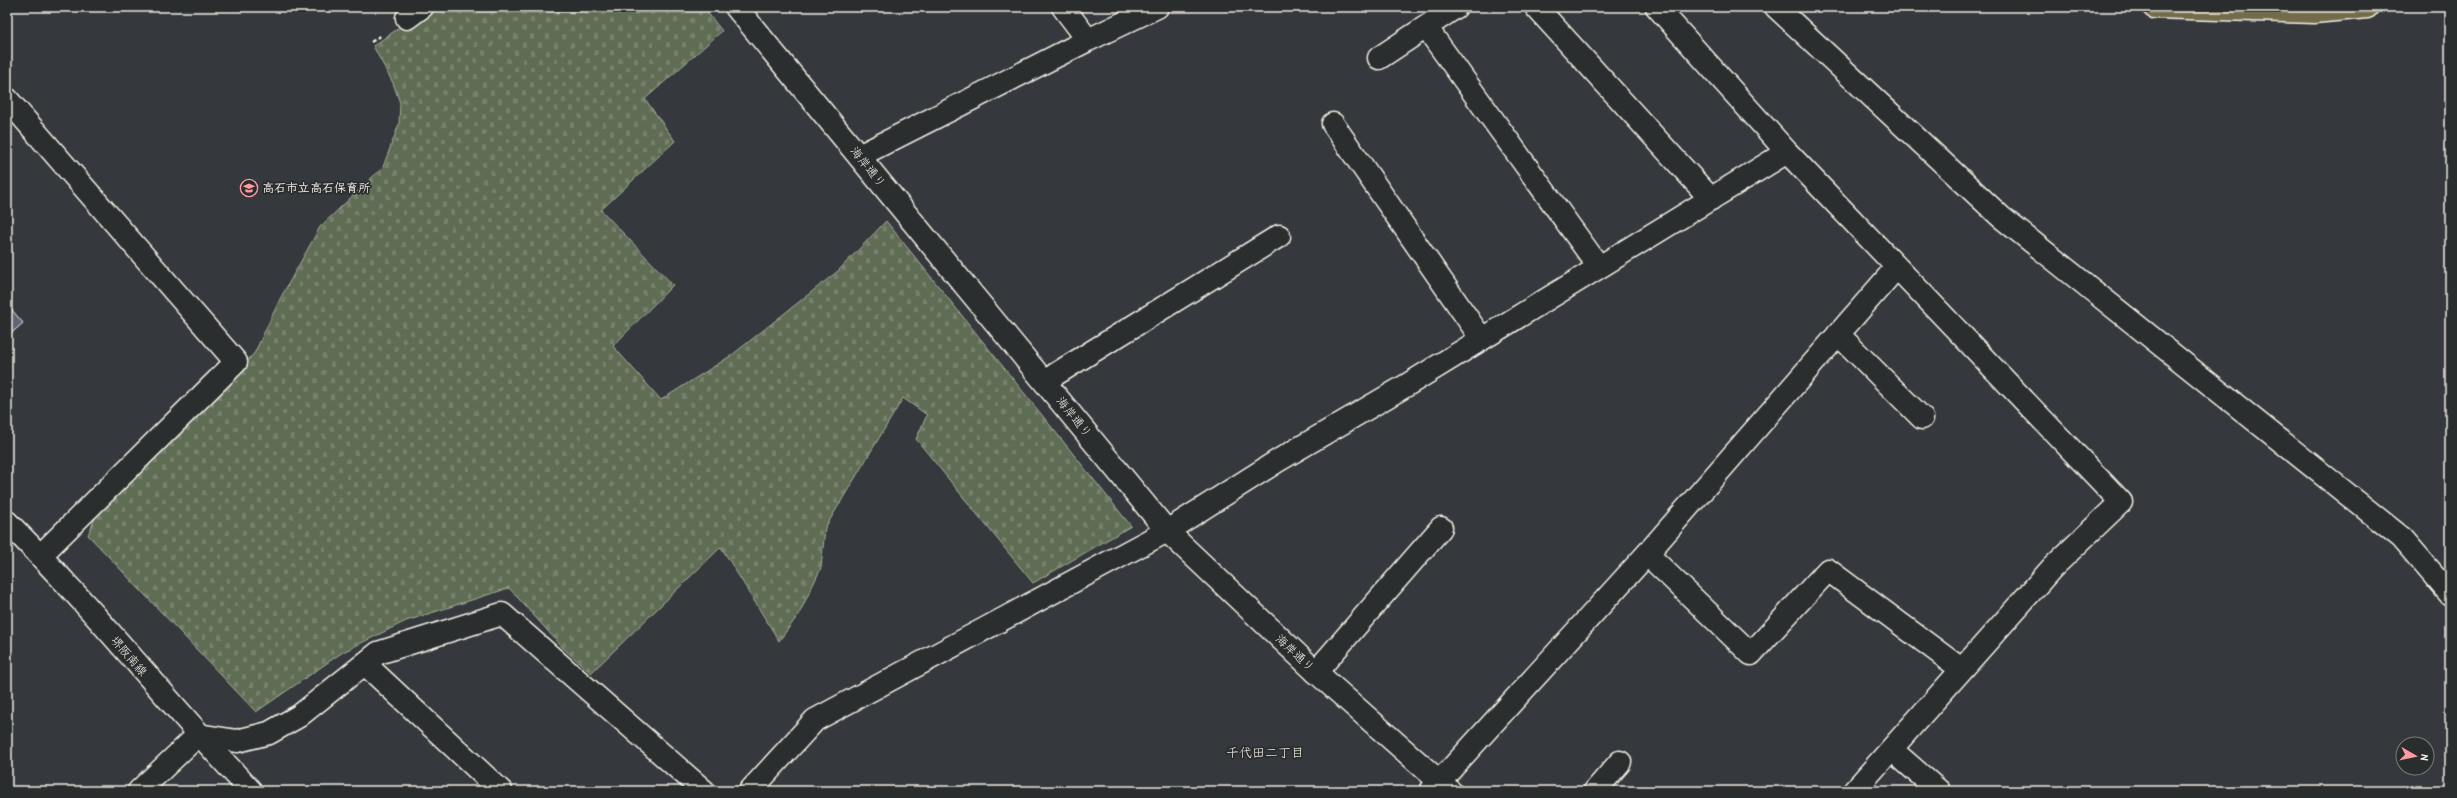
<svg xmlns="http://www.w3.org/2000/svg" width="2457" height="798" viewBox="0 0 2457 798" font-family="'Patrick Hand','Klee One',sans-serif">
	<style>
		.cemetery { fill: url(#cemetery-stones); stroke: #aaaf9e }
		.building { fill: #616274; stroke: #f4f1e8 }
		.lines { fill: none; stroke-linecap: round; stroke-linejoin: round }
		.street-casing { stroke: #f4f1e8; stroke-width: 25 }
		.secondary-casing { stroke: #f4f1e8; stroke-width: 25 }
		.primary-casing { stroke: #f4f1e8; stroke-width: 25 }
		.path { stroke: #f4f1e8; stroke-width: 2.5; stroke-dasharray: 4 3; stroke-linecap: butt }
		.street { stroke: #2a2d2e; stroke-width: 22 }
		.secondary { stroke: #2a2d2e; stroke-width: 22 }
		.primary { stroke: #736c4b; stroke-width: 22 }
		.labels { text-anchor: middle; stroke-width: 3.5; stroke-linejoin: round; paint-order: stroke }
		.street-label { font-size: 12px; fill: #f4f1e8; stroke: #2a2d2e }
		.poi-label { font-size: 12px; font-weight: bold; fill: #f4f1e8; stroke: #2a2d2e; text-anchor: start }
		.neighbourhood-label { font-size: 13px; fill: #f4f1e8; stroke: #2a2d2e }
	</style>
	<defs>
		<pattern id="cemetery-stones" width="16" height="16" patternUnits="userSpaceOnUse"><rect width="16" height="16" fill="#606d54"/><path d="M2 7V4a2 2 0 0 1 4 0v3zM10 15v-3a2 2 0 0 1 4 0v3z" fill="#77826d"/></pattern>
	</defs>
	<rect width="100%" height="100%" fill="#35383c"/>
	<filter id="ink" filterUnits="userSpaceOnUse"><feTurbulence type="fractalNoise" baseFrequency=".025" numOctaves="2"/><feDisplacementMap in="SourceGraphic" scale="8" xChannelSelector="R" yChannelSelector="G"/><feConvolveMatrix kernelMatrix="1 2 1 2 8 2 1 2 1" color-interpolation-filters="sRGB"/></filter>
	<g filter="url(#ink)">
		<path class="cemetery" d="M429 7H703L722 31 645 99 675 141 601 210 673 285 613 346 661 400 732 355 838 271 886 221 1131 526 1033 583 916 439 927 415 903 398 825 528 821 568 799 614 779 641 721 547 591 673 564 649 509 588 406 621 343 652 256 712 88 535 95 518 231 381 255 352 280 299 320 227 383 167 399 124 400 103 393 83 373 46Z"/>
		<path class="building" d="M7 304 23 323 7 337Z"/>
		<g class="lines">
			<defs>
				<path id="street" d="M1063 7 1088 40
					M1536 7 1711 199
					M1657 7 1787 152 2121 502 2052 568 1854 791
					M407 18 422 7
					M1426 27 1599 267
					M1379 58 1456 7
					M7 99 236 362 41 555
					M1333 124 1481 338
					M859 156 1088 40 1157 7
					M1838 334 1922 418
					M1056 374 1279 236
					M1647 554 1751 654 1828 570 1961 669
					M365 664 501 791
					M1316 672 1441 528
					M198 735 237 741 269 733 299 716 378 653 502 614 704 791
					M1892 750 1939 791
					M750 791 815 720 1167 531 1279 460 1407 385 1787 152
					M1431 791 1647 554 1896 268
					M1595 791 1620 762"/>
				<path id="secondary" d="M736 7 1167 531 1316 672 1450 791
					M1776 7 2001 217 2402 538 2450 594
					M7 522C93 607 168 703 251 791
					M139 791 198 735"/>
				<path id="primary" d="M2154 7 2314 12 2367 7"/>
			</defs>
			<use href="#street" class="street-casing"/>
			<use href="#secondary" class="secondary-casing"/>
			<use href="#primary" class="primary-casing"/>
			<path class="path" d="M371 42 382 35"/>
			<use href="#street" class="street"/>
			<use href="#secondary" class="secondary"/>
			<use href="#primary" class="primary"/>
		</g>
	</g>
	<defs>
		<symbol id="school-ring" viewBox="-11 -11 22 22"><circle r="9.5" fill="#2a2d2e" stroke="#ff9aa2" stroke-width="1.5"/><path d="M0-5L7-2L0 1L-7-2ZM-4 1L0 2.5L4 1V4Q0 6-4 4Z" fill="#ff9aa2"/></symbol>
	</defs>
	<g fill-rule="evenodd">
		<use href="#school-ring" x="239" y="178" width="20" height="20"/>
	</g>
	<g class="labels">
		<g class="street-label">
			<text transform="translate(868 167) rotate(51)" y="4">海岸通り</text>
			<text transform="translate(1074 417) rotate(51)" y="4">海岸通り</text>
			<text transform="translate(1295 653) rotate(43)" y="4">海岸通り</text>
			<text transform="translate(129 656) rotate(49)" y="4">堺阪南線</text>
		</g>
		<g class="poi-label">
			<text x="262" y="192">高石市立高石保育所</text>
		</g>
		<g class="neighbourhood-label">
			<text x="1265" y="757">千代田二丁目</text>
		</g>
	</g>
	<rect width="2457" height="798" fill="none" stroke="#2a2d2e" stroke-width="24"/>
	<rect x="12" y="12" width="2433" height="774" fill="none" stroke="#f4f1e8" stroke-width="1.5" filter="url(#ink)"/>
	<g transform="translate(2415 756) rotate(99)"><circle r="19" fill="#2a2d2e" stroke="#7b7b78"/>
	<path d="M0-3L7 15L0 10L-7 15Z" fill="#ff9aa2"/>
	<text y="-6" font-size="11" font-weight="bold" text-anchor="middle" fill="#f4f1e8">N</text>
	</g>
</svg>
